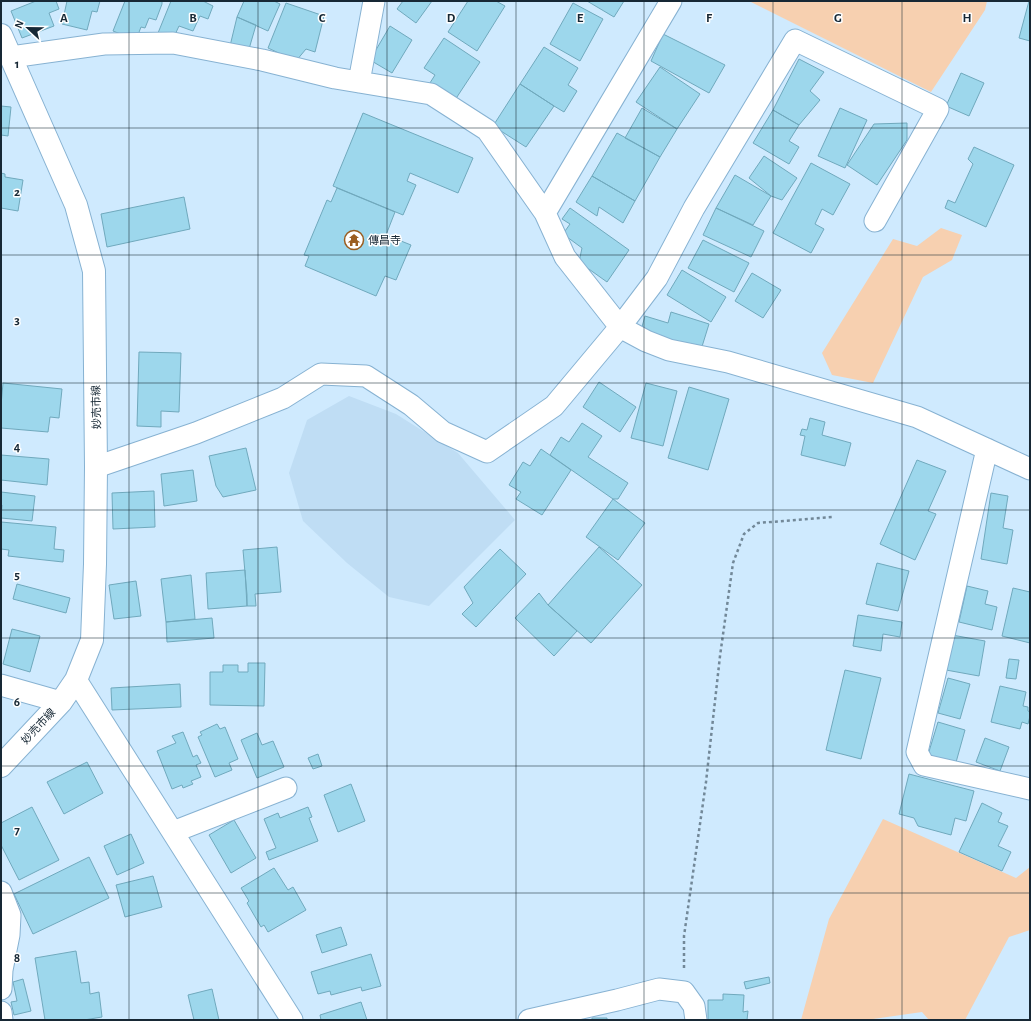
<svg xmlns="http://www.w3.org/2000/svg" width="1031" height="1021" viewBox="0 0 1031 1021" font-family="'Alegreya Sans','Noto Sans JP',sans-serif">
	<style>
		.built { fill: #bfddf4 }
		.green { fill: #f7d0b0 }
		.building { fill: #9dd7ec; stroke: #70a9bd }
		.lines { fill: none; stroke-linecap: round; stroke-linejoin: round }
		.minor-casing { stroke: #87b2d2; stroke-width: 23 }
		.secondary-casing { stroke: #87b2d2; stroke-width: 24 }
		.path { stroke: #728898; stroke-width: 2.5; stroke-dasharray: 3 3; stroke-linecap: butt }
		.minor { stroke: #fff; stroke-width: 21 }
		.secondary { stroke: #fff; stroke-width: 22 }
		.grid { fill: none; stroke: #172835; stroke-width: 1; stroke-opacity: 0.55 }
		.labels { text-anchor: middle; stroke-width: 3; stroke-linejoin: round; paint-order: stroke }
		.poi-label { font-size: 11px; fill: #172835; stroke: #fff; text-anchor: start }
		.street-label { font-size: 11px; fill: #172835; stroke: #fff }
		.grid-label { font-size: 13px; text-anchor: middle; font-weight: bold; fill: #172835; stroke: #fff; stroke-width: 3; stroke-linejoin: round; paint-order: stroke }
	</style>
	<rect width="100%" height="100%" fill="#cfeafe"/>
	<path class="built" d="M349 396 396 414 458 453 515 520 429 606 389 597 347 563 303 521 289 473 307 420Z"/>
	<path class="green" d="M749 1H987L985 10 931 92Z
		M941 228 962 235 952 260 923 277 873 383 832 375 822 353 893 239 917 246Z
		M883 819 1016 878 1030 867V930L1009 937 965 1020H929L922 1012 866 1020H801L829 919Z"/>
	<path class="building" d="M36 1H56L59 9 49 13 54 26 22 38 11 11Z
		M67 1H100L97 12 92 11 87 30 62 24Z
		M125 1H162V4L156 20 149 18 145 28 141 27 136 40 113 31Z
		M171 1H203L213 6 208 19 200 16 193 31 179 26 173 39 158 33Z
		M244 1H274L280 4 268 31 237 17Z
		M403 1H432L416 23 397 9Z
		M468 1H496L505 6 477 51 448 32Z
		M587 1H624L614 17Z
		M1029 1H1030V41L1019 38Z
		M286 3 324 16 315 52 306 49 296 61 268 48Z
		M573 3 603 19 580 61 550 44Z
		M237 17 256 25 249 49 230 46Z
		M390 26 412 40 392 73 370 60Z
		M663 34 725 65 709 93 651 61Z
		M444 38 480 62 453 103 428 86 435 75 424 68Z
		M544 47 578 68 568 85 577 91 564 112 554 106 520 84Z
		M799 59 824 72 810 91 820 100 799 125 773 110Z
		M660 67 700 94 677 129 636 102Z
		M961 73 984 83 969 116 946 106Z
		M520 84 554 106 526 147 493 126Z
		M1 106 11 107 8 136 1 135Z
		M642 108 677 129 660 157 625 138Z
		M840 108 867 120 845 168 818 156Z
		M773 110 799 125 789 141 799 147 789 164 753 143Z
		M363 113 473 158 458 193 410 173 407 181 416 185 403 215 333 186Z
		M907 123V140L877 185 847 165 874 124Z
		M617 133 660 157 635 201 592 176Z
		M974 147 1014 165 986 227 945 208 948 200 955 203 973 164 968 159Z
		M764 156 797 178 782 200 771 196 749 178Z
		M811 163 850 184 833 215 822 209 815 224 824 229 811 253 773 233Z
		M1 173 5 174V177L23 180 18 211 1 208Z
		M735 175 771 196 753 225 716 208Z
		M592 176 635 201 623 223 599 207 597 216 576 202Z
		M337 188 395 212 386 235 411 245 396 280 385 276 376 296 305 266 309 256 304 255 327 200 331 202Z
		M184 197 190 229 107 247 101 214Z
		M570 208 629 250 607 282 579 262 582 248 563 234 570 224 562 219Z
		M716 208 764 231 751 257 703 235Z
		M703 240 749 263 734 292 688 268Z
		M682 270 726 297 711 322 667 295Z
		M752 273 781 290 763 318 735 301Z
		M671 312 709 324 700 353 640 334 645 316 668 323Z
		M139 352 181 353 179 412 161 411V427L137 426Z
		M599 382 636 407 620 432 583 407Z
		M3 383 62 389 59 418 50 417 48 432 1 428V405Z
		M646 383 677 391 663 446 631 438Z
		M689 387 729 399 708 470 668 458Z
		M810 418 825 422 822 435 851 443 845 466 801 455 805 436 800 435 802 429 807 430Z
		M582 423 602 436 588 457 628 483 618 499H613L550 455 561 437 569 442Z
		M246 448 256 490 223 497 216 486 209 456Z
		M541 449 571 470 542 515 516 499 521 492 509 485 523 462 530 466Z
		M1 455 49 459 47 485 1 480Z
		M917 460 946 471 928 511 936 514 915 560 880 544Z
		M193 470 197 501 164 506 161 474Z
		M154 491 155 527 113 529 112 493Z
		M1 492 35 496 32 521 1 518 2 505H1Z
		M991 493 1008 496 1003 528 1013 530 1007 564 981 559Z
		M613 499 645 523 618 560 586 537Z
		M1 522 56 527 54 549 64 550 63 562 8 556 9 550 1 549Z
		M277 547 281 592 255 594 256 606H247V595L243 550Z
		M599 547 642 585 591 643 548 605Z
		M500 549 526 574 476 627 462 614 473 603 464 587Z
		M877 563 909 571 898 611 866 604Z
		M245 570 247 606 208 609 206 573Z
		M191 575 195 619 166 622 161 579Z
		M136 581 141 616 114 619 109 585Z
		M17 584 70 598 66 613 13 599Z
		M967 586 988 591 985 604 997 607 992 630 959 622Z
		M1013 588 1030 592V643L1002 636Z
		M539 593 548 605 577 631 554 656 515 618Z
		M858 615 902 622 900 637 883 634 881 651 853 646Z
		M212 618 214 638 167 642 166 622Z
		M12 629 40 636 30 672 3 664Z
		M952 635 985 641 979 676 946 670Z
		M1009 659 1019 660 1016 679 1006 678Z
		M248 663H265L264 706 210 705V672H223V665H238V672H248Z
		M845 670 881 678 861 759 826 750Z
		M948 678 970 684 960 719 938 713Z
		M180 684 181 707 112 710 111 688Z
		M1000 686 1026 692 1023 706 1028 707V711L1030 712V716L1028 724 1022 722 1020 729 991 722Z
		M938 722 965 730 955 766 927 758Z
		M217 724 220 729 225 727 238 759 229 763 232 770 215 777 198 737 202 735 200 732Z
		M183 732 193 757 197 755 201 763 196 765 201 777 191 781 193 784 183 788 182 785 172 789 157 751 176 743 172 736Z
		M257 733 262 745 273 741 284 767 257 778 241 740Z
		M985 738 1009 747 1000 771 976 762Z
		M318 754 322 766 313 769 308 758Z
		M87 762 103 793 64 814 47 782Z
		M909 774 974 791 966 821 955 818 951 835 918 826 914 818 899 814Z
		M351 784 365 821 338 832 324 795Z
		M982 803 1002 813 998 822 1008 826 998 846 1011 852 1002 871 959 852Z
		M32 807 59 860 19 880 1 845V823Z
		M308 807 312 817 309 818 318 841 269 860 266 852 276 848 264 819 278 813 280 818Z
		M234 820 256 858 231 873 209 835Z
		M131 834 144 863 117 875 104 846Z
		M89 857 109 898 33 934 14 894Z
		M274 868 288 890 293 887 306 910 268 932 264 925 261 927 247 903 249 901 241 888Z
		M153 876 162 907 125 917 116 885Z
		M341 927 347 945 322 953 316 935Z
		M76 951 81 983 89 982 90 994 99 992 102 1017 84 1020H45L35 958Z
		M371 954 381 986 362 991 361 987 331 995 330 991 318 994 311 972Z
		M769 977 770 983 746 989 744 982Z
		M23 979 31 1011 14 1015 11 1002 17 1001 13 982Z
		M212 989 219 1020H194L188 995Z
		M723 994 744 995 743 1012 748 1011 747 1020H708V1000H723Z
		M361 1002 367 1020H321L320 1015Z
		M592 1018H607V1020H592Z"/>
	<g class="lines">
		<defs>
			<path id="minor" d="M11 57 104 44 173 43 262 60 335 78 431 94 487 130 545 213 565 257 620 327 646 341 669 350 728 362 917 417 1030 469
				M359 82 374 1
				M545 213 671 1
				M987 449 917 752 924 765 1030 789
				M96 467 196 433 283 398 321 374 366 376 411 405 443 432 487 452 554 406 620 327 657 278 694 208 795 40 938 109 875 221
				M76 680 292 1020
				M1 685 61 702
				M173 832 286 788
				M1 892 10 915 9 935 2 970 1 989
				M1 1012 2 1020
				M529 1020 617 1000 659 989 684 992 694 1006 696 1020"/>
			<path id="secondary" d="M1 35 76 205 94 271 96 467 95 564 92 640 76 680 61 702 1 766"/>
		</defs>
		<use href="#minor" class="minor-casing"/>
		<use href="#secondary" class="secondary-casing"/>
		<path class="path" d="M684 968V936L706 782 720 656 733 563 744 534 758 523 833 517"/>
		<use href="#minor" class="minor"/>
		<use href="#secondary" class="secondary"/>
	</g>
	<path class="grid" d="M129 1V1020M258 1V1020M387 1V1020M516 1V1020M644 1V1020M773 1V1020M902 1V1020M1 128H1030M1 255H1030M1 383H1030M1 510H1030M1 638H1030M1 766H1030M1 893H1030"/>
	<defs>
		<symbol id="temple-ring" viewBox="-11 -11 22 22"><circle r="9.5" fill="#fff" stroke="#9a5d20" stroke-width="1.5"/><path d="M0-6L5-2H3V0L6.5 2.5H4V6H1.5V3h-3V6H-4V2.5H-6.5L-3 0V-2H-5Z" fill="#9a5d20"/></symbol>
	</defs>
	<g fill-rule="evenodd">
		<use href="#temple-ring" x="343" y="229" width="22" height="22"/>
	</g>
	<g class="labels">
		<g class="poi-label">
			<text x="368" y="244">傳昌寺</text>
		</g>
		<g class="street-label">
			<text transform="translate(96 407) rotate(-91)" y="4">妙売市線</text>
			<text transform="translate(38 726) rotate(-47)" y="4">妙売市線</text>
		</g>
	</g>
	<g class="grid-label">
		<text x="64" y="22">A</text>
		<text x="193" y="22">B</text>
		<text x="322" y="22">C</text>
		<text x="451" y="22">D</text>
		<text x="580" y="22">E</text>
		<text x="709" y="22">F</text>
		<text x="838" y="22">G</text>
		<text x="967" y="22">H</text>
		<text x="17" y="68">1</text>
		<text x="17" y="196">2</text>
		<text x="17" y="324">3</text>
		<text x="17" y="451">4</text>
		<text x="17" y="579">5</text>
		<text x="17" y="706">6</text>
		<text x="17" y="834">7</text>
		<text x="17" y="962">8</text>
	</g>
	<rect width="1031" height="1021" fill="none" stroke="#172835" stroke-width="4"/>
	<g transform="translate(28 28) rotate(292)" stroke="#ffffff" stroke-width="3" paint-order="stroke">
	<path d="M0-3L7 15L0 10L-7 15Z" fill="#172835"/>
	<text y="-6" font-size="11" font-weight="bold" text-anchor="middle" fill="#172835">N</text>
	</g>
</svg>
